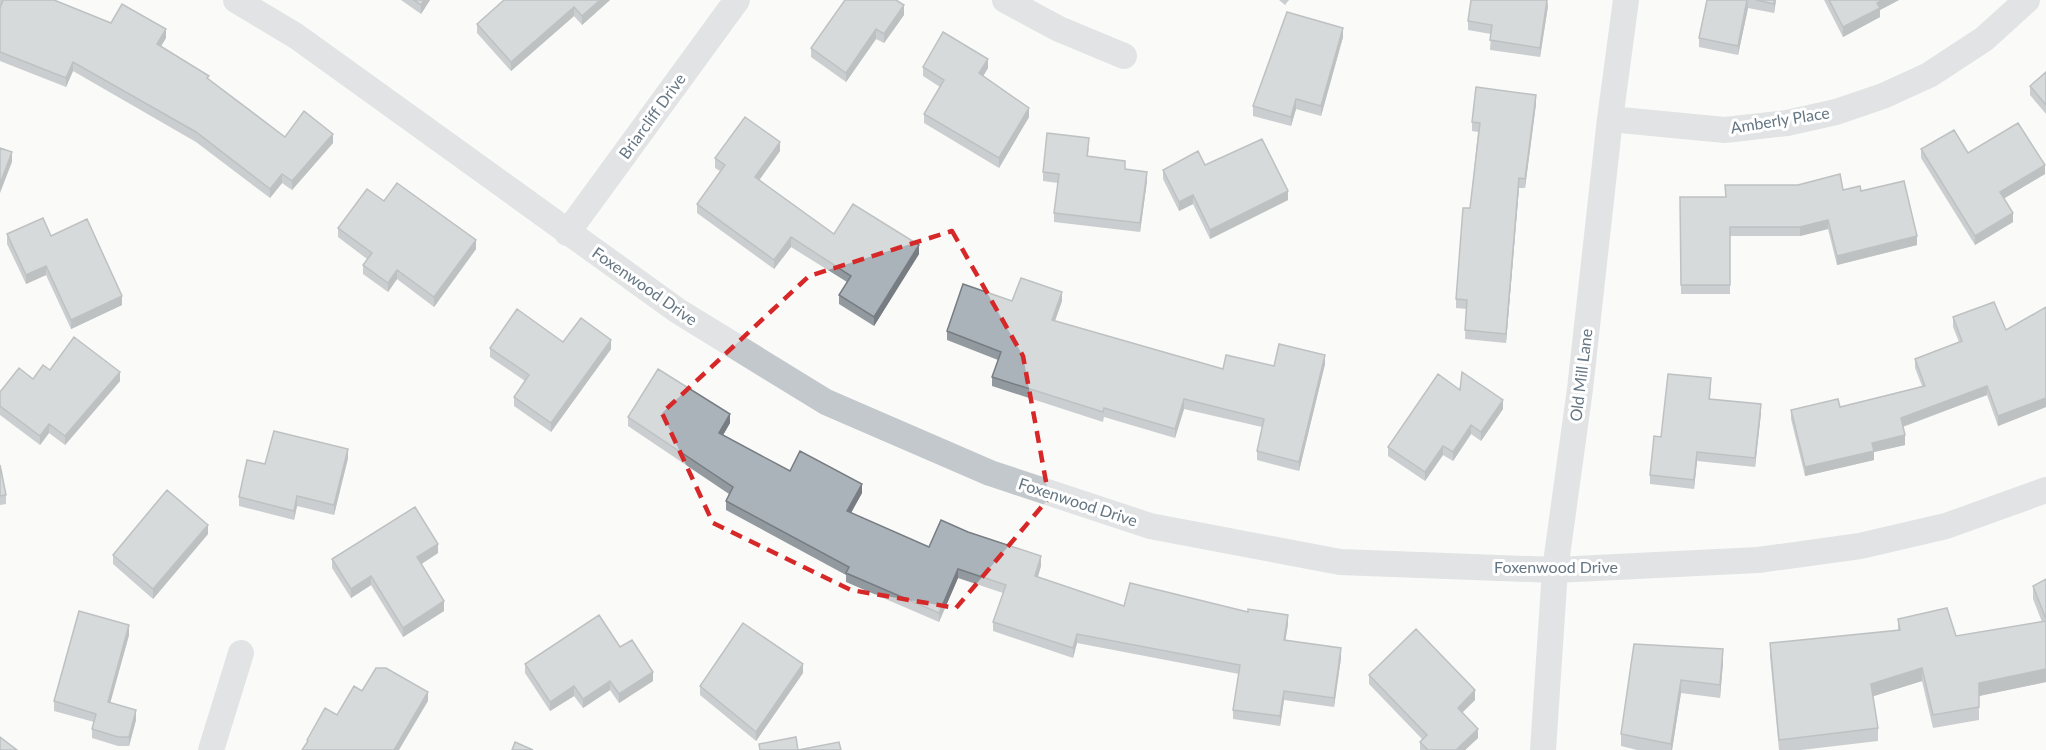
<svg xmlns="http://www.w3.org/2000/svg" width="2046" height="750" viewBox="0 0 2046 750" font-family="Lato,sans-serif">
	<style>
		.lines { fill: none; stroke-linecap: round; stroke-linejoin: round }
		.street { stroke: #c3c8cc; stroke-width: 26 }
		.wall { fill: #929a9f }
		.shaded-wall { fill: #777d82 }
		.building { fill: #aab3b9; stroke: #777d82; stroke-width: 1.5 }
		.marked { fill: none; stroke: #d62828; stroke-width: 4.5; stroke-dasharray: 12 8; stroke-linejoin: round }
		.labels { text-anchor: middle; stroke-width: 6; stroke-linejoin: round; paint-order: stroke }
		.street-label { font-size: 16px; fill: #657683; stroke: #fff }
	</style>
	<rect width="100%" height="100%" fill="#fafaf8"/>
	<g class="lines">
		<path class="street" d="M236 0 296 36 678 311 826 402 990 473 1150 526 1340 562 1555 570 1758 560 1860 546 1946 526 2046 490
			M1005 0 1059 29 1124 56
			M1610 119 1725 130 1787 123 1836 112 1883 96 1929 75 1984 39 2027 0
			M567 233 737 0
			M211 750 241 653
			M1543 750 1555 570 1580 389 1610 119 1626 0"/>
	</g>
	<path class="wall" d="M0 0H54L111 23 166 38 161 46 209 79 285 137 333 143 292 190 282 183 270 198 196 142 73 71 66 87 0 61V8L1 5H0Z
		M401 0H430L421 14Z
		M504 0H610L582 25 574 16 511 71 477 33V24Z
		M1279 0H1289L1285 5Z
		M1707 0H1776L1774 13 1748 8 1738 55 1699 47V38Z
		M1824 0H1899L1880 10V17L1843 37Z
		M1548 6 1540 57 1490 50 1491 34 1468 30V21Z
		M904 15 884 43 876 39 846 82 811 57V48Z
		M1343 37 1321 116 1296 109 1291 126 1253 116V106Z
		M923 67 988 68 983 76 1029 117 999 168 924 123V114L940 87 923 76Z
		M2046 72V114L2030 95V86Z
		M1536 104 1525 188H1519L1506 343 1465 339 1466 309 1456 308V299L1470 208 1478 132 1472 131V122Z
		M1089 147 1088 156 1125 169 1147 181 1140 232 1054 222V213L1058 183 1043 181V172Z
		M1921 149 1968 153 2045 174 2004 198 2013 222 1975 245 1921 158Z
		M780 151 759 180 834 234 919 254 874 326 839 304V295L847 282 791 247 774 269 697 213V204L720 171 715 168V158Z
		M1205 165 1288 200 1210 239 1193 204 1179 211 1163 179V170Z
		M1843 190 1861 191 1917 245 1837 265 1828 229 1800 236H1730V294H1681L1680 197H1725Z
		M384 201 476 249 434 307 397 279 388 292 363 274V265L367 259 338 237V228Z
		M7 234 51 236 122 305 71 329 46 275 26 284 7 244Z
		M1012 301H1062L1055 321 1223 369 1325 364 1299 471 1257 460V451L1262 427 1184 409 1175 438 1104 417 1103 422 992 386V377L998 360 947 340V331Z
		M2046 307V407L1998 426 1987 395 1903 427 1905 445 1874 452V460L1805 476 1791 419V410L1840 407 1922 386 1915 368V359L1959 342 1953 327V317L2006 330Z
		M563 342 611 349 551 432 514 406V397L525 381 490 357V348Z
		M50 370 120 381 65 445 49 433 40 445 0 415V392L33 379Z
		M1711 387 1710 399 1761 413 1755 467 1697 461 1694 489 1650 484V475L1661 437Z
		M1460 390 1503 409 1481 441 1471 434 1453 461 1443 455 1425 481 1388 456V447Z
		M628 417 730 423 723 435 790 471 862 493 851 513 929 547 1041 566 1038 577 1124 606 1288 624 1285 641 1341 658 1334 707 1284 700 1280 726 1233 719V710L1239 674 1077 643 1073 658 993 631V622L1003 593 958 578 939 622 846 582V575L726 510V501L729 494 628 426Z
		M348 458 334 515 297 506 294 520 239 506V497Z
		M0 465 6 495V504L0 505Z
		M208 534 153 599 113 564V555Z
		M438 553 421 564 444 611 403 637 371 585 351 598 332 568V559Z
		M2046 579V682L1979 696V720L1933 728 1922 681 1873 696 1878 728V741L1801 750H1779L1770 656V643L1898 631V619L1956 636 2042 622 2033 599V586Z
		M129 635 110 703 136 720 129 746H118L92 738V729L94 722 54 711V701Z
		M1634 644 1723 662 1720 698 1681 693 1672 750H1637L1621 746V734Z
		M620 647 653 681 619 703 610 690 583 708 574 696 550 711 525 673V664Z
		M803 673 756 741 700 695V686Z
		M1369 675 1475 700 1462 712 1478 738 1465 750H1420V742L1422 739 1369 684Z"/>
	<path class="shaded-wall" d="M424 0H430L421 14V5Z
		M600 0H610L582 25V16Z
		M1548 0V6L1540 57V48Z
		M1748 0V8L1738 55V46Z
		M1774 0H1776L1774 13Z
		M1882 0H1899L1880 10V17L1843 37V27Z
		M904 5V15L884 43V34Z
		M574 7V16L511 71V62Z
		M1343 28V37L1321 116V106Z
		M166 29V38L157 53V44Z
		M876 29V39L846 82V73Z
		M988 59V68L979 83V73Z
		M73 62V71L66 87V78Z
		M1536 95V104L1525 188V179Z
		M1296 99V109L1291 126V117Z
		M1029 108V117L999 168V158Z
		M333 134V143L292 190V181Z
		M780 142V151L755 186V177Z
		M12 152V162L0 193V184Z
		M2045 165V174L2000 201V192Z
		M1147 172V181L1140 232V223Z
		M282 174V183L270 198V189Z
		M1519 178V188L1506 343V334Z
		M1288 191V200L1210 239V230Z
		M1193 195V204L1179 211V202Z
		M2013 213V222L1975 245V236Z
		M1828 220V229L1800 236V227Z
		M1917 236V245L1837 265V256Z
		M791 237V247L774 269V260Z
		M476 240V249L434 307V297Z
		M919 245V254L874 326V317Z
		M46 266V275L26 284V275Z
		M397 270V279L388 292V283Z
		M1062 292V301L1052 329V320Z
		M122 296V305L71 329V320Z
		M611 340V349L551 432V423Z
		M1325 355V364L1299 471V462Z
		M120 372V381L65 445V436Z
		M1987 386V395L1901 427V418Z
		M2046 398V407L1998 426V416Z
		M1184 399V409L1175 438V429Z
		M1503 400V409L1481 441V432Z
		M1761 404V413L1755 467V458Z
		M730 414V423L719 442V433Z
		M49 424V433L40 445V436Z
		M1471 425V434L1453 461V452Z
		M1905 435V445L1874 452V460L1805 476V467L1872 443Z
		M1443 446V455L1425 481V472Z
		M348 449V458L334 515V505Z
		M1697 452V461L1694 489V480Z
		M862 484V493L847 520V511Z
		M297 496V506L294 520V511Z
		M208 525V534L153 599V589Z
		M438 544V553L417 567V557Z
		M1041 556V566L1035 585V576Z
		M958 569V578L939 622V613Z
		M371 576V585L351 598V589Z
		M444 601V611L403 637V628Z
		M1288 615V624L1284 650V640Z
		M129 625V635L108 711V702Z
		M1077 634V643L1073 658V648Z
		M1341 648V658L1334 707V698Z
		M1723 649V662L1720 698V685Z
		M803 664V673L756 741V732Z
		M1922 668V681L1871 697V684Z
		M2046 669V682L1979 696V720V683Z
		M653 672V681L619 703V694Z
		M1681 680V693L1672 750H1671V744Z
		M610 681V690L583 708V699Z
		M574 686V696L550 711V702Z
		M1475 690V700L1458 717V708Z
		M1284 691V700L1280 726V716Z
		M428 692V701L399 750H394Z
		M136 710V720L129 746V737Z
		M1478 729V738L1465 750H1456Z"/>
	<path class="building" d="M3 0H54L111 23 122 4 166 29 157 44 209 76 207 78 285 137 304 111 333 134 292 181 282 174 270 189 196 132 73 62 66 78 0 52V8Z
		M414 0H424L421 5Z
		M504 0H600L582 16 574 7 511 62 477 24Z
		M845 0H896L904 5 884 34 876 29 846 73 811 48Z
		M1471 0H1547L1540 48 1490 40 1492 25 1468 21Z
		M1707 0H1747L1738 46 1699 38Z
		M1756 0H1774V4Z
		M1829 0H1882L1877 3 1880 8 1843 27Z
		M1287 12 1343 28 1321 106 1296 99 1291 117 1253 106Z
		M943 32 988 59 979 73 1029 108 999 158 924 114 944 80 923 67Z
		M2046 72V105L2030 86Z
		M1476 87 1536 95 1525 179 1519 178 1506 334 1465 330 1467 300 1456 299 1463 208H1470L1480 123 1472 122Z
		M745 117 780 142 755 177 834 234 853 204 919 245 874 317 839 295 851 276 791 237 774 260 697 204 725 165 715 158Z
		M2018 123 2045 165 2000 192 2013 213 1975 236 1921 149 1954 130 1968 153Z
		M1047 133 1089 138 1087 156 1125 161V169L1147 172 1140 223 1054 213 1059 174 1043 172Z
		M1262 139 1288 191 1210 230 1193 195 1179 202 1163 170 1198 151 1205 165Z
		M0 148 12 152 0 184Z
		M1840 174 1843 190 1860 186 1861 191 1904 181 1917 236 1837 256 1828 220 1800 227H1730V285H1681L1680 197H1726L1725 185H1798Z
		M397 183 476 240 434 297 397 270 388 283 363 265 372 253 338 228 367 189 384 201Z
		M43 218 51 236 87 219 122 296 71 320 46 266 26 275 7 234Z
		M1021 278 1062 292 1052 320 1223 369 1226 355 1274 366 1279 344 1325 355 1299 462 1257 451 1264 419 1184 399 1175 429 1104 408 1103 412 992 377 1001 352 947 331 963 284 1012 301Z
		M1994 302 2006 330 2046 307V398L1998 416 1987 386 1901 418 1905 435 1872 443 1874 451 1805 467 1791 410 1838 399 1840 407 1925 386 1915 359 1962 341 1953 317Z
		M517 309 563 342 581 318 611 340 551 423 514 397 529 375 490 348Z
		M74 337 120 372 65 436 49 424 40 436 0 406V392L19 368 33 379 43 365 50 370Z
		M658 369 730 414 719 433 790 471 800 451 862 484 847 511 929 547 941 520 968 532 1041 556 1035 576 1124 606 1130 583 1248 612V609L1288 615 1284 640 1341 648 1334 698 1284 691 1280 716 1233 710 1240 665 1077 634 1073 648 993 622 1006 585 958 569 939 613 846 573 849 567 726 501 733 487 628 417Z
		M1462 372 1503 400 1481 432 1471 425 1453 452 1443 446 1425 472 1388 447 1438 374 1460 390Z
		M1668 374 1711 378 1709 399 1761 404 1755 458 1697 452 1694 480 1650 475 1654 436 1661 437Z
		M274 431 348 449 334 505 297 496 294 511 239 497 247 460 265 464Z
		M0 465 6 495 0 496Z
		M167 490 208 525 153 589 113 555Z
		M415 507 438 544 417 557 444 601 403 628 371 576 351 589 332 559Z
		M2046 579V619L2033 586Z
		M1947 608 1956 636 2046 621V669L1979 683V707L1933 715 1922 668 1871 684 1878 728 1779 740 1770 643 1900 630 1898 619Z
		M79 611 129 625 108 702 136 710 129 737H118L92 729 96 714 54 701Z
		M599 615 620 647 632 640 653 672 619 694 610 681 583 699 574 686 550 702 525 664Z
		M743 623 803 664 756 732 700 686Z
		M1416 629 1475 690 1458 708 1478 729 1456 750H1428L1420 742 1427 735 1369 675Z
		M1634 644 1723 649 1720 685 1681 680 1671 744 1621 734Z
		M376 668H386L428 692 394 750H302L308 741 307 740 325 708 337 715 354 686 362 691Z
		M0 737 17 750H0Z
		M796 737 798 750 839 742 841 750H760L759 744Z
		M515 742 533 750H512Z"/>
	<path d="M0 0H2046V750H0ZM952 231 1023 356 1049 498 956 608 851 590 713 523 662 413 809 276Z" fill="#fafaf8" fill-opacity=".55" fill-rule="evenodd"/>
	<path class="marked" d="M952 231 1023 356 1049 498 956 608 851 590 713 523 662 413 809 276Z"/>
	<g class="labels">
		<g class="street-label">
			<text transform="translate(652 116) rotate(-54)" y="6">Briarcliff Drive</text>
			<text transform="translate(1780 120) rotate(-9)" y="6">Amberly Place</text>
			<text transform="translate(645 286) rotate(35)" y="6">Foxenwood Drive</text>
			<text transform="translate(1581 375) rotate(-83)" y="6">Old Mill Lane</text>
			<text transform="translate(1078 502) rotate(18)" y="6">Foxenwood Drive</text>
			<text x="1556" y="573">Foxenwood Drive</text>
		</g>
	</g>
</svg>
